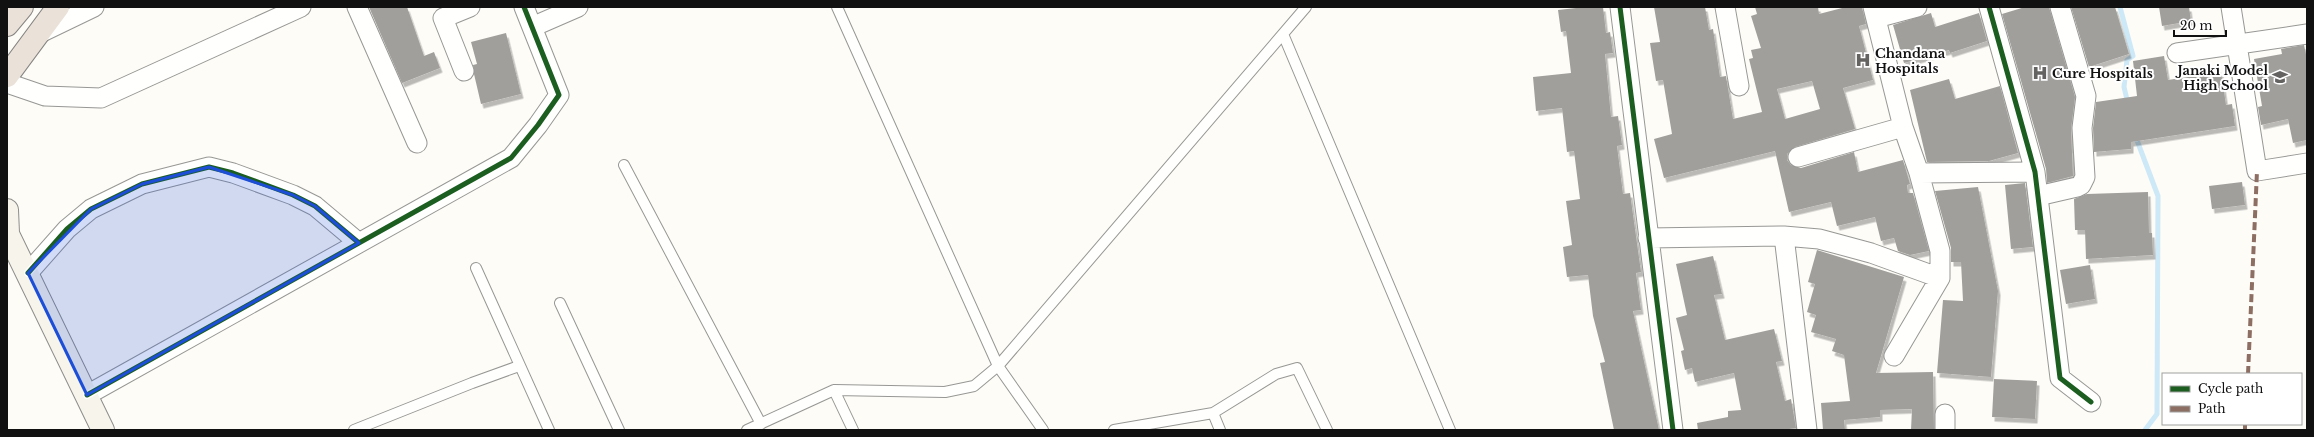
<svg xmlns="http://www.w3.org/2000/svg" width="2314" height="437" viewBox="0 0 2314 437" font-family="'Libre Baskerville',serif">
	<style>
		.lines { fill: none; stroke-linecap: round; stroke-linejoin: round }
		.stream { stroke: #cde8f7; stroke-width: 5 }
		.building { fill: #a19f9c; fill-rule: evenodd; filter: url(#shadow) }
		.lane-casing { stroke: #979795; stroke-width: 12 }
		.street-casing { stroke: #979795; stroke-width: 21 }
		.secondary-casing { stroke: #8e8d8b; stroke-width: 24 }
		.highway-casing { stroke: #858482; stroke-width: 24 }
		.lane { stroke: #fffffe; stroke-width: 10 }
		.street { stroke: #fffffe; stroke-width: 19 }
		.secondary { stroke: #f6f4eb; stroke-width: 22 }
		.highway { stroke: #eae1d8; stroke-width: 22 }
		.quiet { stroke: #8d6e63; stroke-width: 4; stroke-dasharray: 8 4; stroke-linecap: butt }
		.cycleway-casing { stroke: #fff; stroke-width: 8 }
		.cycleway { stroke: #1b5e20; stroke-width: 5 }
		.marked { fill: #1d4ed8; fill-opacity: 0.2; stroke: #1d4ed8; stroke-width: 3; stroke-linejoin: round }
		.labels { text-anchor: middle; stroke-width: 4; stroke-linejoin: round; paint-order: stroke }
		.poi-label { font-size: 13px; font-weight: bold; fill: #111; stroke: #fff; text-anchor: start }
	</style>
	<defs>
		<filter id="shadow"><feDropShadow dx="2.5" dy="4.5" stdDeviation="0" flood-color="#0004"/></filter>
	</defs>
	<rect width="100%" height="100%" fill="#fdfcf7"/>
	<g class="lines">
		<path class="stream" d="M2120 7 2133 56 2127 60 2124 87 2128 104
			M2135 135 2158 196 2157 414 2145 430"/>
	</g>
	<path class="building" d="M369 7H407L424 56 434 52 440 68 402 83Z
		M1585 7H1603L1606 33 1610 32 1613 53 1605 54 1611 117 1618 116 1622 145 1617 146 1623 194 1630 193 1641 272 1636 273 1641 310 1633 311 1659 430H1614L1600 363 1605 362 1593 316 1588 275 1567 277 1563 247 1572 245 1566 201 1580 199 1574 151 1567 152 1562 108 1536 111 1533 77 1571 73 1566 31 1561 32 1558 10Z
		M1654 7H1705L1709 30 1713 29 1720 77 1726 76 1733 119 1762 112 1749 59 1753 58 1751 50 1761 48 1751 16 1757 14 1755 7H1818L1819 14 1846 7H1862L1866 24 1859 26 1873 80 1843 88 1855 129 1795 147 1787 154V160L1791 165 1801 168 1854 152 1858 172 1903 160 1910 184 1907 185 1908 193H1913L1929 251 1910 255 1898 251 1894 238 1881 241 1875 217 1837 226 1831 202 1789 212 1775 151 1664 178 1654 139 1672 134 1663 80 1656 81 1650 43 1660 42ZM1812 81 1820 109 1785 119 1777 89Z
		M2025 7H2049L2075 97 2071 129 2073 176 2047 183 2046 169 2002 14Z
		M2071 7H2115L2129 54 2089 67Z
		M2159 7H2189L2191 21 2162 26Z
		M1931 13 1935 27 1979 13 1987 41 1950 53 1949 50 1904 63 1893 25Z
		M506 33 521 94 481 104 474 74 473 65 477 64 471 42Z
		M2304 45 2307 59V140L2293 143 2288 119 2261 125 2258 107 2262 106 2254 59 2282 54 2281 49Z
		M2164 56 2168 80 2221 72 2226 105 2232 104 2235 126 2131 142V149L2094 152 2093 128 2096 102 2137 96 2133 61Z
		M1949 79 1955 99 2000 86 2018 153 1989 161 1927 162 1910 90Z
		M2242 182 2245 205 2212 209 2209 186Z
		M2025 183 2033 247 2011 249 2005 185Z
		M1978 187 1998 291 1991 377 1937 373 1943 300 1963 301 1961 262H1951V248L1935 191Z
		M2148 192 2149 233H2152L2153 255 2086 259 2085 230H2075L2074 199 2087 194Z
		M1817 250 1904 277 1876 373 1933 372 1934 430H1911L1912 409 1880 410V417L1844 420 1845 430H1823L1821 403 1850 401 1844 355 1832 351 1836 339 1811 332 1816 315 1807 312 1815 284 1808 282Z
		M1713 256 1722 294 1714 295 1725 340 1774 329 1782 361 1776 362 1785 401 1791 399 1796 428 1782 430H1698L1697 423 1728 417V411L1741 410 1734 373 1695 382 1692 368 1685 370 1681 351 1684 350 1676 318 1687 315 1676 264Z
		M2090 265 2095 299 2066 304 2060 270Z
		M1994 379 2037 381 2035 419 1992 417Z"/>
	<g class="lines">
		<defs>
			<path id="lane" d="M837 7 998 366 1043 430
				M1283 34 1450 430
				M624 165 761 424
				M476 268 549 430
				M560 303 619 430
				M834 390 853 430
				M1213 413 1276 374 1297 368 1327 430
				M354 430 472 383 519 366
				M747 430 834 390 945 392 974 386 998 366 1306 7
				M1114 430 1213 413 1220 430"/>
			<path id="street" d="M357 7 417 143
				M1620 7 1673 430
				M1725 7 1739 86
				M1873 7 1903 127 1919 173 1940 251V278L1894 356
				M1989 7 2035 172 2060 378 2091 402
				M2231 7 2257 171 2307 163
				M1876 18 1917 7
				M532 27 578 7
				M38 34 94 7
				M2177 53 2307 34
				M464 71 443 18 470 7
				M7 83 45 96 101 98 301 7
				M1798 157 1903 127
				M1919 173 2035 172
				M2038 196 2077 187 2081 185 2085 177 2082 128 2086 96 2060 7
				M1784 236 1807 430
				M1648 238 1784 236 1819 239 1871 253 1940 278
				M28 273 67 229 91 209 142 184 209 167 233 173 293 195 315 206 359 243
				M87 395 511 158 538 125 559 95 524 7
				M1945 430V414"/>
			<path id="secondary" d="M7 210 8 233
				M7 232 103 430"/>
			<path id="highway" d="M7 25 22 7
				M7 76 58 7"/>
		</defs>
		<use href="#lane" class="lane-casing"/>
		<use href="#street" class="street-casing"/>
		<use href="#secondary" class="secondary-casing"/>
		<use href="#highway" class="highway-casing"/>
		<use href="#lane" class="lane"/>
		<use href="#street" class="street"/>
		<use href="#secondary" class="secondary"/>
		<use href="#highway" class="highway"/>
		<path class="quiet" d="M2248 374 2257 171
			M2245 430V424"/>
		<defs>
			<path id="cycleway" d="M1620 7 1673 430
				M1989 7 2035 172 2060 378 2091 402
				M28 273 67 229 91 209 142 184 209 167 233 173 293 195 315 206 359 243
				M87 395 511 158 538 125 559 95 524 7"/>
		</defs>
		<use href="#cycleway" class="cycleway-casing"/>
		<use href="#cycleway" class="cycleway"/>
	</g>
	<path class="marked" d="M209 167 293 195 315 206 359 243 87 395 28 273 91 209 142 184Z"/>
	<defs>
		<symbol id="hospital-bare" viewBox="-9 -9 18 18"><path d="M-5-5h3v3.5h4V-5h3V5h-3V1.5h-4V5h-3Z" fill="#646362" stroke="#fff" stroke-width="2.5" paint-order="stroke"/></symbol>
		<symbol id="school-bare" viewBox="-9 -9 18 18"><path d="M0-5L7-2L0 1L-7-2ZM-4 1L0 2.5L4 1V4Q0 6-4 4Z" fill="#646362" stroke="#fff" stroke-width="2.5" paint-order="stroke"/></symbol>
	</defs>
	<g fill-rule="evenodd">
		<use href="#hospital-bare" x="1852" y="49" width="22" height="22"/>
		<use href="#hospital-bare" x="2029" y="62" width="22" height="22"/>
		<use href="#school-bare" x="2269" y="66" width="22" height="22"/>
	</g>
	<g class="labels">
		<g class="poi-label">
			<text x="1875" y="58">Chandana<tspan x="1875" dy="15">Hospitals</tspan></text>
			<text x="2268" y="75" text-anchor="end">Janaki Model<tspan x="2268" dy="15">High School</tspan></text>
			<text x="2052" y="78">Cure Hospitals</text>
		</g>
	</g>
	<rect width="2314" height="437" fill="none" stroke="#111111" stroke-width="16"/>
	<rect x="2162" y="373" width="140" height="52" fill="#ffffff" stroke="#a0a0a0"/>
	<rect x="2170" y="386" width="20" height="6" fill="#1b5e20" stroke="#a0a0a0"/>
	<text x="2198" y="393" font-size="12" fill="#111111">Cycle path</text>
	<rect x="2170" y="406" width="20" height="6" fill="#8d6e63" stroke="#a0a0a0"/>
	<text x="2198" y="413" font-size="12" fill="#111111">Path</text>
	<path d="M2174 30v6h52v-6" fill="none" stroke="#111111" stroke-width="2"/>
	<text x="2180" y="30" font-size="12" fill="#111111" stroke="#ffffff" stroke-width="3" paint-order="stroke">20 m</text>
</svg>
